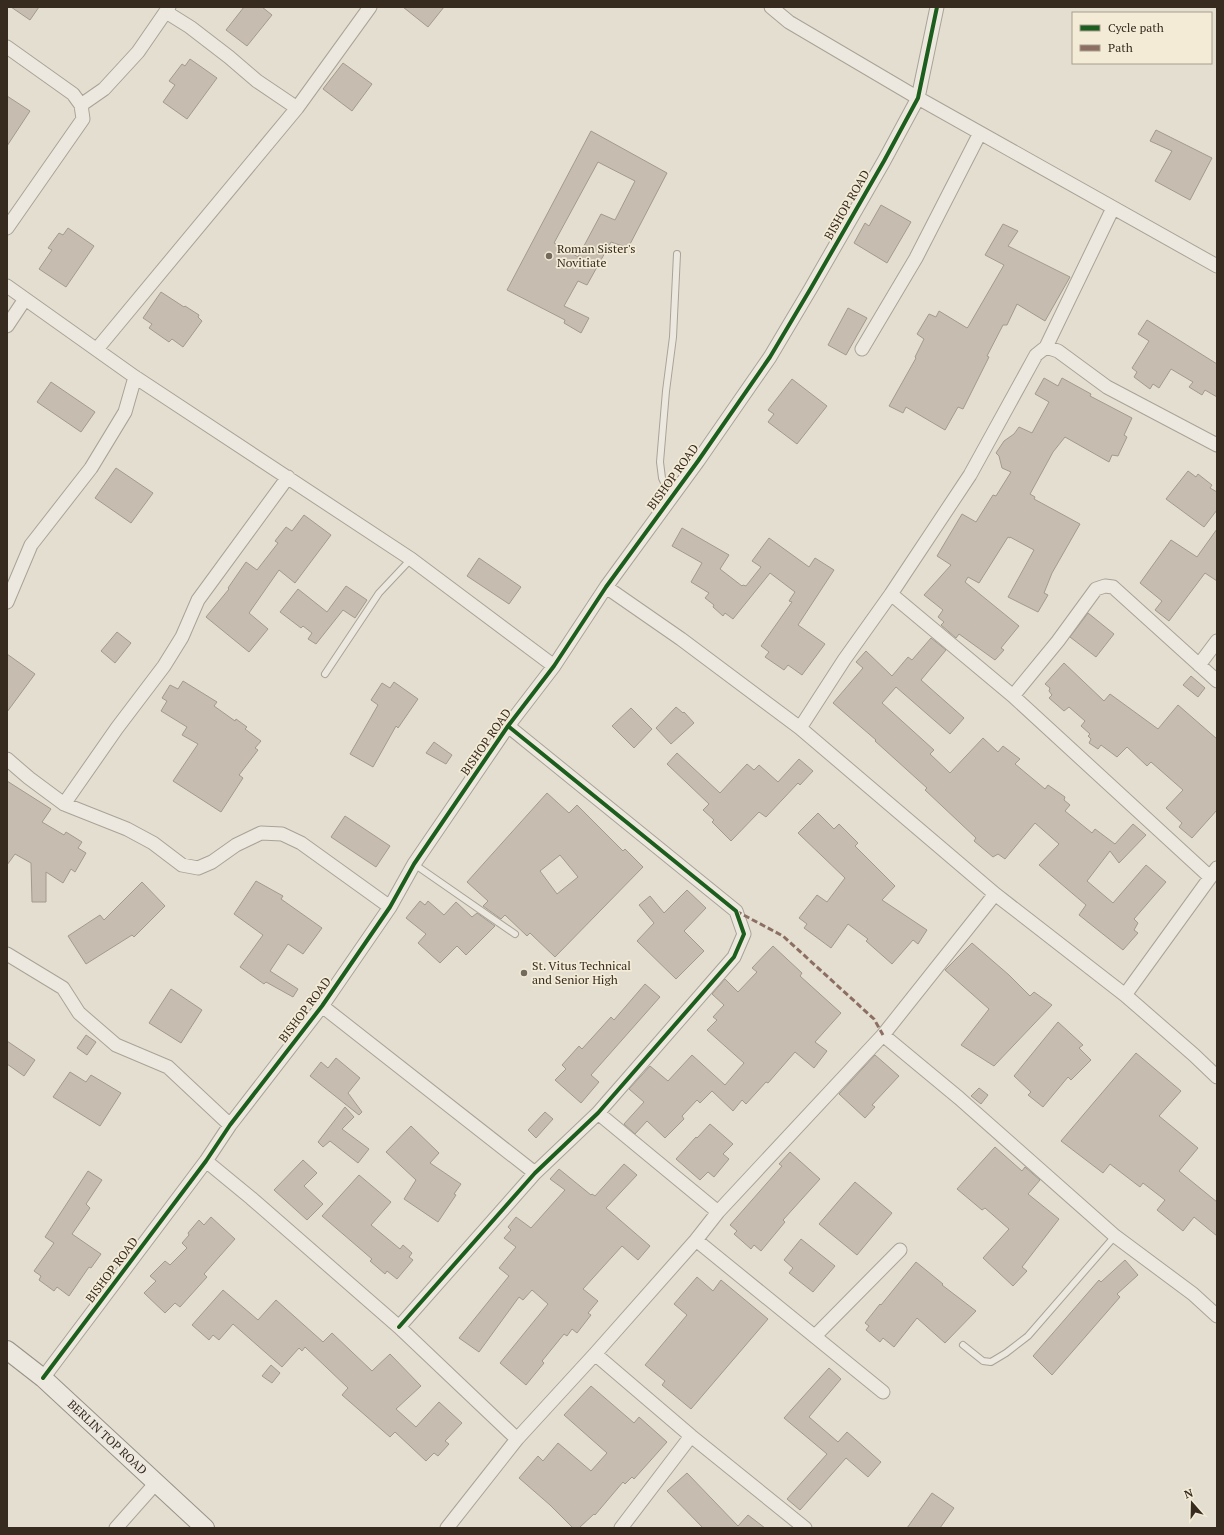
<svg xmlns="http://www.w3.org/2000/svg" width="1224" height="1535" viewBox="0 0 1224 1535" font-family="'PT Serif',serif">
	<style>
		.building { fill: #c7bcb0; stroke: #a39a8e; fill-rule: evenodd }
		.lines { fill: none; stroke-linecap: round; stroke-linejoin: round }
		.lane-casing { stroke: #a9a397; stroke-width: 8 }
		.street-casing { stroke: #a9a397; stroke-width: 15 }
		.secondary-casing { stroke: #989288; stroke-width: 20 }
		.lane { stroke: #ece8e0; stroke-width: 6 }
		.street { stroke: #ece8e0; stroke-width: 13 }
		.secondary { stroke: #ece8e0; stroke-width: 18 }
		.quiet { stroke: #8d6e63; stroke-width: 3; stroke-dasharray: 6 3; stroke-linecap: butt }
		.cycleway-casing { stroke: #f3ebd6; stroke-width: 6 }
		.cycleway { stroke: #1b5e20; stroke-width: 4 }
		.poi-dot { fill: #736a5d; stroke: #f3ebd6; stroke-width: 1.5 }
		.labels { text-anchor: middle; stroke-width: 3.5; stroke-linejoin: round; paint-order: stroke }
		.street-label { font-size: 12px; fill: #372b20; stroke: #f3ebd6 }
		.poi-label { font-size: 12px; fill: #372b20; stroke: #f3ebd6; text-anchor: start }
	</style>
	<rect width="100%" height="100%" fill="#e3decf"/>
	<path class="building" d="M11 7H39L30 20Z
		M244 7H262L272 15 247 46 226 30Z
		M403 7H444L428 27Z
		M190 59 217 78 187 119 163 102 175 85 169 81 182 64 185 66Z
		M343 63 372 84 352 111 323 89Z
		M7 96 30 111 7 146Z
		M1156 130 1212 158 1190 200 1155 181 1172 151 1150 141Z
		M591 131 667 173 628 248 611 242 587 285 578 281 564 306 589 318 581 333 564 323 565 320 507 290ZM598 162 635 181 615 220 601 214 578 257 554 243Z
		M881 205 911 222 887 263 854 243 865 223 869 226Z
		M1003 224 1018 231 1008 246 1070 277 1045 321 1017 304 1007 325H1003L987 356 989 357 963 409 958 407 945 430 906 407 903 413 889 406 916 358 915 357 924 339 917 334 929 314 936 317 939 311 967 328 968 327 1004 265 985 255Z
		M68 228 94 246 66 287 39 269 52 250 48 248 59 233 63 235Z
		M161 292 184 307 185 306 199 315 198 317 202 321 183 347 172 339 169 342 149 328 152 324 143 318Z
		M848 308 867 318 846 355 828 345Z
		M1147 320 1217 364V397L1205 390 1202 395 1189 387 1193 382 1171 369 1159 388 1153 384 1150 389 1134 377 1137 372 1132 368 1149 341 1138 334Z
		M1044 378 1058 386 1062 378 1091 394 1090 396 1132 418 1124 435 1127 437 1118 456 1112 455 1109 462 1065 437 1053 452 1030 494 1035 497 1034 499 1080 524 1052 573 1044 593 1048 595 1038 612 1008 597 1034 550 1010 537V538L1008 537 979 583 968 577 965 582 1019 626 1001 648 1004 650 995 660 959 634 956 638 941 625 944 622 938 617 943 610 924 595 951 565 937 556 962 514 976 522 993 495 996 496 1011 472 1002 468 999 456 996 453 1004 441 1014 434 1019 427 1032 433 1049 402 1035 394Z
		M792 379 827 406 797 444 768 422 774 414 768 410Z
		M51 382 95 412 81 432 37 402Z
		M116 468 153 493 131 523 95 498Z
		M1188 471 1196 477 1198 474 1212 485 1210 488 1217 492V510L1204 527 1166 499Z
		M304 515 331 535 295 583 279 570 249 613 268 629 249 652 206 617 229 589 228 588 246 562 257 570 278 543 275 541 286 527 292 531Z
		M682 528 729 555 720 569 742 586 743 585 746 586 761 567 752 561 769 538 809 567 815 558 834 570 798 625 825 644 802 675 788 665 784 670 765 657 769 652 761 646 792 602 789 601 795 592 770 573 733 619 725 613 723 616 713 607 714 605 705 598 709 593 691 582 702 563 672 546Z
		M1217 529V581L1205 573 1169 621 1155 610 1162 601 1140 583 1171 540 1197 557Z
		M479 558 521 587 509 604 467 576Z
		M346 586 367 600 355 618 343 610 316 644 308 639 312 633 303 626 301 628 280 612 298 589 327 612Z
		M1088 613 1114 634 1096 657 1070 637Z
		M117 632 131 643 115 663 101 651Z
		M931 638 946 650 921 680 964 718 950 734 896 687 882 703 934 750 930 754 950 773 983 738 998 752 1003 746 1020 759 1015 764 1045 789 1048 785 1065 797 1064 800 1070 805 1065 811 1092 833 1095 829 1115 844 1133 824 1146 835 1119 863 1110 851 1087 881 1113 903 1146 865 1166 882 1134 919 1138 923 1134 930 1138 933 1123 950 1079 915 1086 905 1039 865 1059 844 1035 823 1005 859 998 854 993 857 974 841 976 838 925 790 927 788 875 741 876 740 833 703 863 668 856 662 866 651 892 676 908 657 912 660Z
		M7 654 35 674 7 712Z
		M1064 663 1104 701 1110 694 1158 729 1178 705 1217 739V810L1192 838 1179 827 1182 823 1166 808 1183 790 1151 762 1147 766 1127 747 1117 757 1101 745 1098 749 1089 743 1091 739 1088 736 1090 734 1081 726 1085 721 1069 707 1064 711 1049 698 1052 695 1049 691 1050 688 1045 684Z
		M1191 676 1205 688 1198 697 1183 685Z
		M183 681 217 702 214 706 235 721 236 719 247 727 245 729 261 741 255 748 258 750 239 775 243 778 221 812 173 781 198 744 182 735 187 727 161 711 167 701 162 698 170 685 178 689Z
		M394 682 418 699 398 728 396 726 373 767 350 754 378 705 371 700 382 683 390 688Z
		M676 707 683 713 684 712 694 723 671 744 656 728Z
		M631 708 652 729 634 748 612 726Z
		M434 742 452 755 446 764 426 753Z
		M677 753 720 793 747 764 754 770 759 765 778 782 799 759 813 771 800 785 798 783 766 817 759 812 731 841 712 822 714 820 703 810 709 804 667 764Z
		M7 781 51 809 42 822 64 835 66 832 82 842 78 848 86 853 75 872 71 869 63 883 46 872V902H32L31 863 15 854 7 865Z
		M547 793 569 813 577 805 623 851 625 849 643 867 555 957 530 933 527 936 505 915 501 919 483 906 488 901 467 882ZM560 855 578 877 557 894 540 871Z
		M818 813 834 829 839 824 858 843 855 846 895 886 882 900 927 930 918 944 913 940 892 964 866 941 868 939 848 924 831 948 804 928 807 924 799 918 817 895 827 902 845 878 798 833Z
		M345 816 390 846 376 867 331 837Z
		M256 881 283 896 281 899 322 928 303 954 288 944 270 971 298 989 293 997 266 982 264 984 240 967 263 935 234 914Z
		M142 882 165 906 134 937 132 935 86 964 68 936 100 915 104 920Z
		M687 890 706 908 684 931 704 951 676 979 637 941 654 923 639 905 650 896 664 913Z
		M420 901 425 905 428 901 444 915 456 902 472 917 477 913 495 926 466 955 457 946 440 963 418 943 426 934 406 918Z
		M972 943 1009 975 1030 996 1034 992 1052 1005 994 1066 961 1045 989 1009 945 970Z
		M773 946 802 973 800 976 841 1013 815 1042 827 1051 814 1068 795 1052 768 1083 766 1082 746 1104 742 1100 733 1111 712 1091 700 1103 697 1100 682 1116 684 1119 665 1138 647 1121 635 1134 624 1124 644 1102 629 1089 650 1066 668 1081 692 1055 725 1085 744 1063 707 1030 717 1020 713 1017 724 1005 712 994 725 979 738 992 757 972 752 968Z
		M645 984 660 997 591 1075 599 1082 581 1103 555 1080 566 1069 562 1065 579 1046 582 1049 611 1017 614 1020Z
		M171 989 202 1010 181 1043 149 1023Z
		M1058 1022 1083 1045 1079 1048 1091 1060 1071 1080 1068 1077 1043 1107 1028 1095 1031 1092 1014 1076Z
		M86 1035 96 1042 87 1055 77 1048Z
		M7 1041 35 1060 24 1076 7 1064Z
		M1136 1053 1181 1091 1159 1116 1198 1148 1179 1171 1217 1202V1236L1194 1217 1183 1231 1157 1210 1165 1200 1143 1183 1140 1187 1110 1164 1103 1173 1061 1141Z
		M875 1055 899 1076 872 1105 875 1107 865 1118 839 1094Z
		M336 1058 360 1078 348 1093 362 1112 359 1115 310 1076 321 1062 328 1068Z
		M70 1072 86 1082 91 1075 121 1093 100 1126 53 1097Z
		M979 1088 988 1095 981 1104 971 1096Z
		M345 1107 354 1117 342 1129 369 1149 358 1163 330 1141 323 1147 318 1142Z
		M545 1112 553 1119 536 1138 528 1130Z
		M710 1124 733 1144 723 1154 729 1159 714 1177 708 1172 700 1180 676 1159 696 1137 697 1138Z
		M411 1126 439 1153 430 1163 461 1184 454 1194 456 1195 438 1222 404 1199 416 1180 386 1152Z
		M995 1147 1022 1171 1025 1167 1040 1180 1028 1194 1059 1219 1022 1267 1027 1271 1013 1286 983 1258 1009 1229 985 1208 982 1210 957 1189Z
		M790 1152 820 1179 783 1220 785 1222 761 1251 754 1245 751 1249 734 1234 737 1231 730 1225 782 1166 779 1164Z
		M303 1160 317 1173 304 1186 323 1204 307 1220 274 1190Z
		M624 1164 637 1175 606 1208 650 1246 638 1260 622 1246 583 1289 598 1301 588 1313 591 1315 577 1333 572 1329 567 1336 564 1334 542 1361 544 1363 526 1385 500 1363 548 1304 532 1290 523 1300 519 1297 479 1352 459 1338 509 1276 499 1268 516 1247 504 1238 511 1230 508 1227 516 1217 531 1228 565 1190 550 1179 559 1169 591 1195 592 1194 595 1196Z
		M88 1171 102 1180 86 1204 90 1208 72 1234 101 1254 91 1268 89 1267 69 1296 57 1287 54 1291 39 1280 41 1276 34 1271 54 1243 45 1237Z
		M359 1175 391 1202 371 1225 400 1249 403 1245 412 1253 409 1257 413 1260 397 1279 387 1271 385 1274 370 1261 372 1259 322 1216Z
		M855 1182 892 1213 857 1255 819 1224Z
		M211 1217 235 1239 204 1274 207 1277 180 1307 175 1303 165 1313 144 1293 156 1281 150 1276 165 1261 170 1265 187 1248 182 1243 189 1235 188 1233 199 1220 204 1225Z
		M801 1239 835 1266 813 1292 789 1273 793 1268 784 1260Z
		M1125 1260 1138 1275 1117 1294 1120 1297 1052 1375 1033 1356 1099 1280 1101 1282Z
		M916 1262 943 1284 942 1285 976 1311 945 1343 917 1318 894 1347 883 1338 880 1342 866 1330 869 1326 865 1323 880 1304 881 1305Z
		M697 1277 713 1291 721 1280 768 1319 691 1409 662 1385 665 1381 645 1365 687 1315 674 1304Z
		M223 1290 258 1320 276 1300 323 1342 332 1333 372 1371 390 1354 421 1386 396 1409 416 1427 439 1402 462 1423 445 1441 449 1444 438 1456 434 1453 426 1461 395 1432 390 1437 342 1395 348 1388 305 1347 302 1351 299 1348 282 1367 233 1324 219 1340 213 1335 209 1340 192 1325Z
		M271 1365 280 1373 272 1383 262 1376Z
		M829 1368 841 1379 809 1417 838 1442 847 1432 881 1462 868 1477 846 1458 800 1510 787 1499 827 1454 784 1418Z
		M591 1386 634 1423 639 1417 667 1442 634 1479 632 1477 625 1484 623 1482 595 1515 594 1514 579 1528H573L550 1505 519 1478 538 1456 543 1461 558 1443 591 1471 607 1453 564 1415Z
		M687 1473 738 1526 748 1515 765 1528H703L667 1491Z
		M932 1493 954 1508 940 1528H907Z"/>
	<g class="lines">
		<defs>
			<path id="lane" d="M673 495 667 489 662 478 660 462 666 391 673 337 677 254
				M325 674 379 593 411 559
				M414 864 515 934
				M963 1345 983 1361 991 1362 1006 1353 1028 1336 1115 1236"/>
			<path id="street" d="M771 7 789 22 918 98 1217 266
				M166 12 190 27 229 57 257 81 297 108
				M7 47 73 94 81 105 83 119 7 228
				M81 105 104 89 138 52 169 7
				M7 286 135 377 411 559 554 666
				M7 326 25 299
				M1046 347 1113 208
				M97 349 297 108 370 7
				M862 349 916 258 980 133
				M606 587 681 639 800 728 995 894 1125 995 1194 1055 1217 1077
				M891 594 1013 696 1210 877
				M7 602 31 545 91 468 125 412 135 377
				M1199 665 1217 641
				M1013 696 1058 641 1096 589 1105 586 1113 587 1217 681
				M800 728 844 660 891 594 970 475 1036 355 1046 347 1058 351 1107 387 1217 445
				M7 759 29 778 64 804 127 829 153 843 182 865 198 868 212 862 236 845 261 833 282 834 301 843 390 907
				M64 804 117 728 164 666 182 637 198 600 288 477
				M7 954 63 988 79 1013 116 1045 168 1067 230 1125
				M1125 995 1217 868
				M322 1006 535 1173
				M883 1035 959 1098 1115 1236 1193 1294 1217 1316
				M598 1113 718 1212
				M206 1161 251 1198 399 1327 517 1439
				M696 1240 883 1392
				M399 1327 535 1173 598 1113 734 957 744 934 736 911 508 726
				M815 1336 900 1250
				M595 1354 691 1436 805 1528
				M43 1378 206 1161 230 1125 322 1006 390 907 414 864 508 726 554 666 606 587 698 461 770 357 811 288 884 161 918 98 937 7
				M116 1528 155 1484
				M447 1528 517 1439 595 1354 696 1240 718 1212 883 1035 995 894
				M621 1528 691 1436"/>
			<g id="secondary">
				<path id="s1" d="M7 1350 43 1378 205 1528"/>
			</g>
		</defs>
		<use href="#lane" class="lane-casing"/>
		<use href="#street" class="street-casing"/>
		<use href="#secondary" class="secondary-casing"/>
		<use href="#lane" class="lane"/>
		<use href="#street" class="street"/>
		<use href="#secondary" class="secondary"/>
		<path class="quiet" d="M736 911 783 936 874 1019 883 1035"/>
		<defs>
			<path id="cycleway" d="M399 1327 535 1173 598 1113 734 957 744 934 736 911 508 726
				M43 1378 206 1161 230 1125 322 1006 390 907 414 864 508 726 554 666 606 587 698 461 770 357 811 288 884 161 918 98 937 7"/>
		</defs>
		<use href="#cycleway" class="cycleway-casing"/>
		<use href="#cycleway" class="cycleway"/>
	</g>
	<g class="poi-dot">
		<circle cx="549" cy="256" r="4"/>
		<circle cx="524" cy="973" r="4"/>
	</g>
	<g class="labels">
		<g class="street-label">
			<text transform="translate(847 205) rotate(-60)" y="4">BISHOP ROAD</text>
			<text transform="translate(673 477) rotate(-54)" y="4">BISHOP ROAD</text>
			<text transform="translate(486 742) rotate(-55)" y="4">BISHOP ROAD</text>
			<text transform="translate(305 1010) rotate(-53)" y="4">BISHOP ROAD</text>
			<text transform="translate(112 1270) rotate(-53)" y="4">BISHOP ROAD</text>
			<text dy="4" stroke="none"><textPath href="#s1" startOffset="133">BERLIN TOP ROAD</textPath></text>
		</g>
		<g class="poi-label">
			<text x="557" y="253">Roman Sister's<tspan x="557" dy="14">Novitiate</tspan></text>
			<text x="532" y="970">St. Vitus Technical<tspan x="532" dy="14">and Senior High</tspan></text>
		</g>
	</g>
	<rect width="1224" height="1535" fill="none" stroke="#372b20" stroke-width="16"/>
	<rect x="1072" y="12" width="140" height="52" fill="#f3ebd6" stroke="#a89e8d"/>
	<rect x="1080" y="25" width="20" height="6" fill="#1b5e20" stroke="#a89e8d"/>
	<text x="1108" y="32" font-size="12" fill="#372b20">Cycle path</text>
	<rect x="1080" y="45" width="20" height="6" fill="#8d6e63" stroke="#a89e8d"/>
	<text x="1108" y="52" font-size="12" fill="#372b20">Path</text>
	<g transform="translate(1192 1503) rotate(340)" stroke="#f3ebd6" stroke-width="3" paint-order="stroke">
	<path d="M0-3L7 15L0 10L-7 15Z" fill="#372b20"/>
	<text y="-6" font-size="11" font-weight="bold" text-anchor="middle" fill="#372b20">N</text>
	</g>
</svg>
